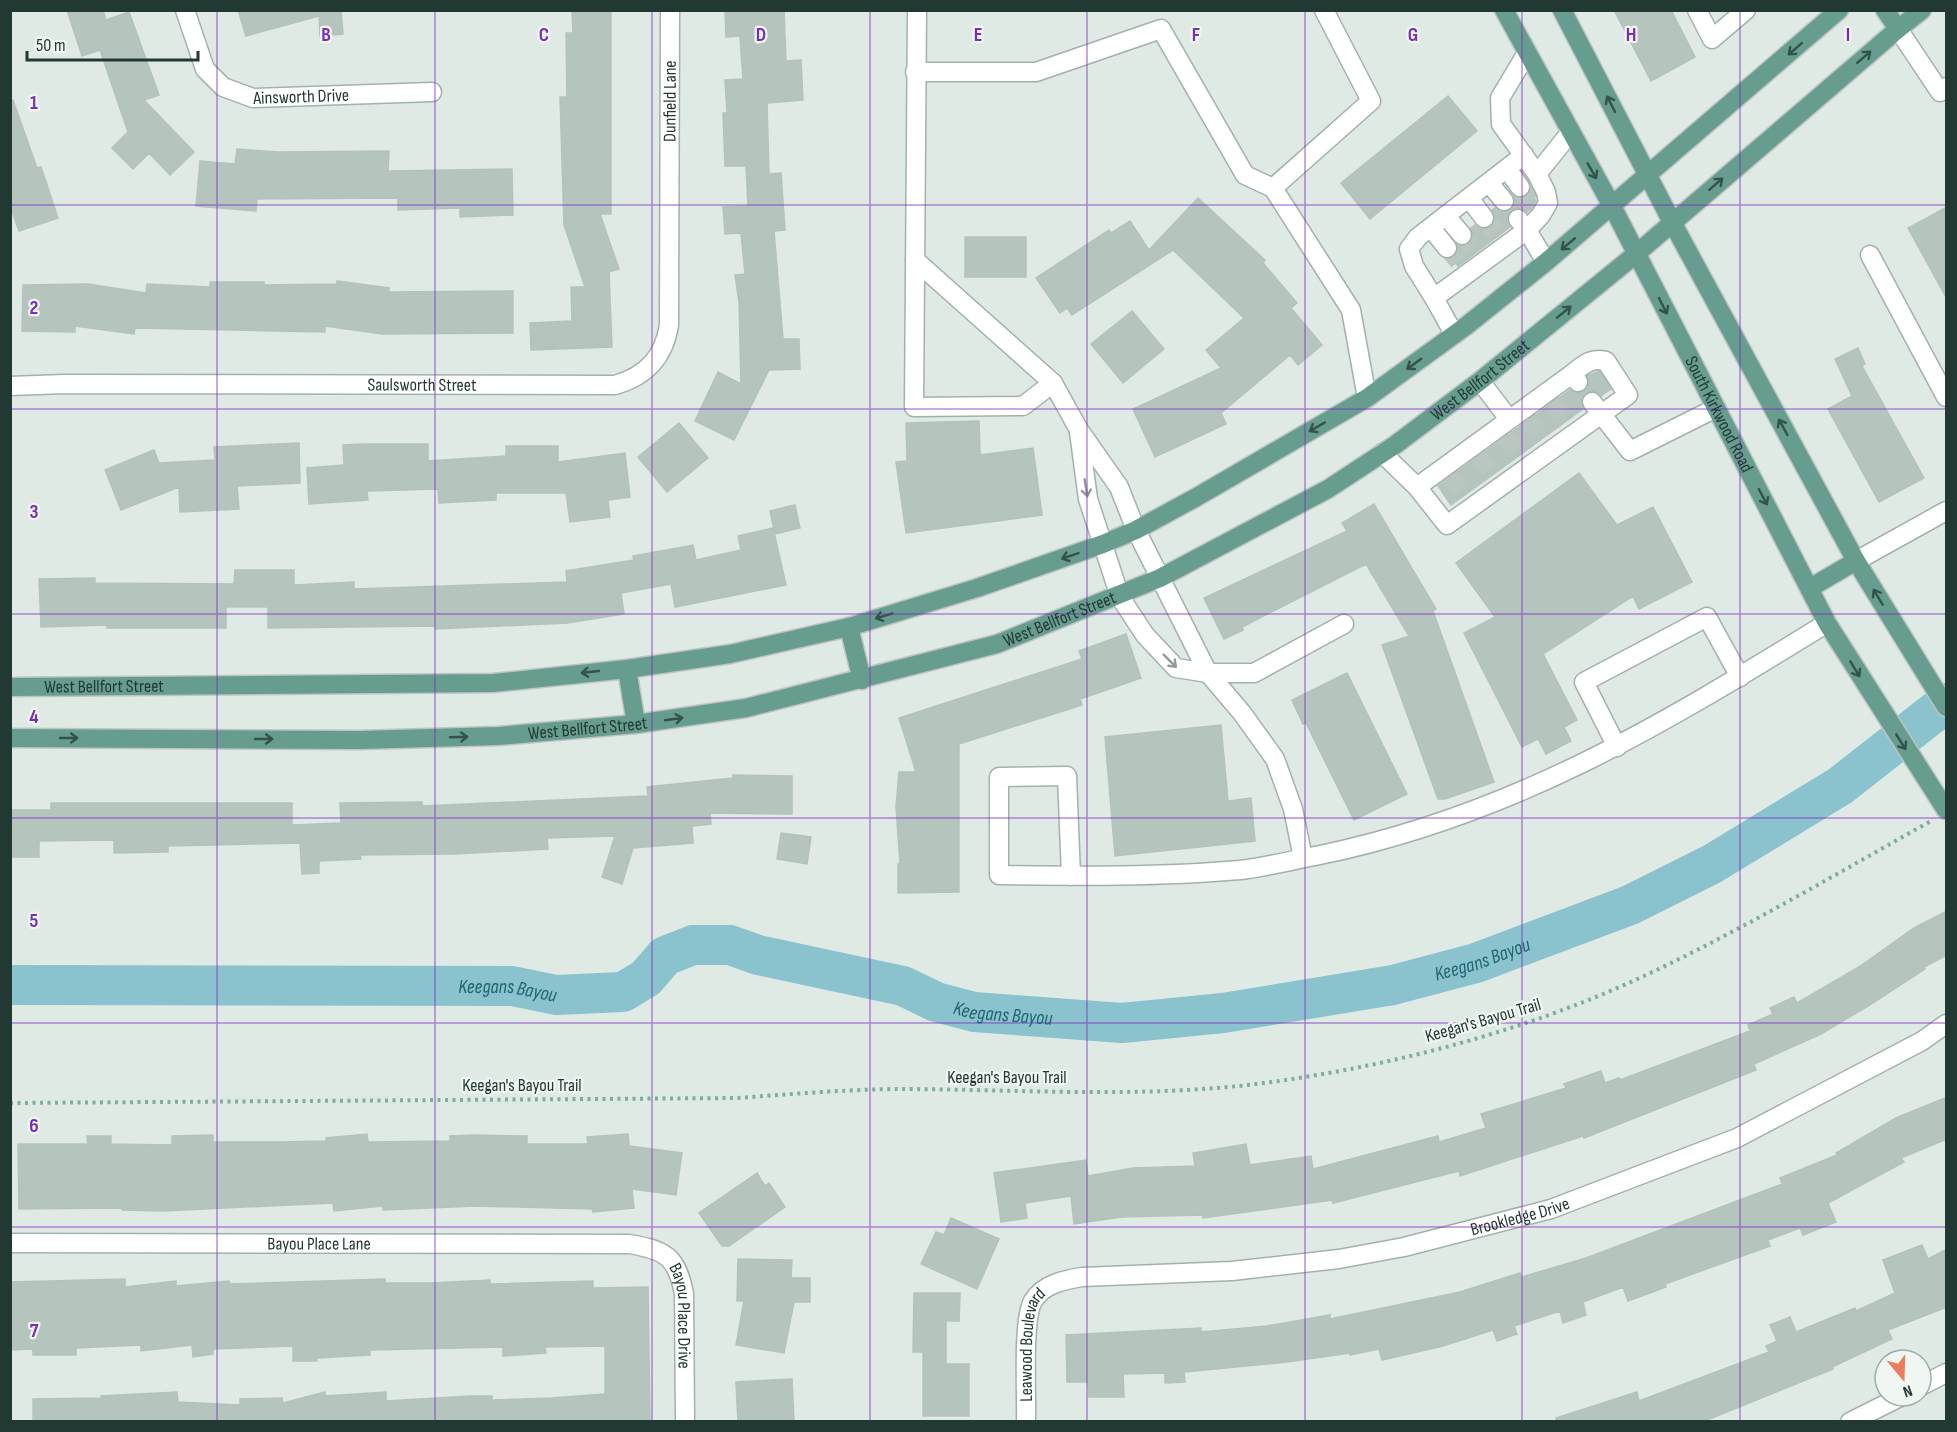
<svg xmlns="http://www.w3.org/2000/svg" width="1957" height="1432" viewBox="0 0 1957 1432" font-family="'Sofia Sans Condensed',sans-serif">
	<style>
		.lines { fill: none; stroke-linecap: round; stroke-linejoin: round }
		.river { stroke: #8ac3cd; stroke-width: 40 }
		.building { fill: #b5c5be; stroke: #b3c3bc; stroke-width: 1.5 }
		.minor-tunnel { stroke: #bac7c1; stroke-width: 18; stroke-dasharray: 18 9; stroke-linecap: butt }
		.minor-casing { stroke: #a3b1ac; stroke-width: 21 }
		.major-casing { stroke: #bdc4c2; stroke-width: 21 }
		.path { stroke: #82ac9e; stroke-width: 4; stroke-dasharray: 3 4.5; stroke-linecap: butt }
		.minor { stroke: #fff; stroke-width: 18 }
		.major { stroke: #669d8f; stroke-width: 18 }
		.oneway { stroke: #33524a }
		.oneway2 { stroke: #909c99 }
		.grid { fill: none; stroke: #7b2cbf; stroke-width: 1.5; stroke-opacity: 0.55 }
		.labels { text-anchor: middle; stroke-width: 4.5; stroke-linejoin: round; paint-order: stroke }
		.street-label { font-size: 18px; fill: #223933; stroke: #f0f7f3 }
		.water-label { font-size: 20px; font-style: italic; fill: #1f6572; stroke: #f0f7f3 }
		.grid-label { font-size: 20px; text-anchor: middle; font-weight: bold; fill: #7b2cbf; stroke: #f0f7f3; stroke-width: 4.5; stroke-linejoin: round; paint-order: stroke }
	</style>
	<rect width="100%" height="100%" fill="#e0eae5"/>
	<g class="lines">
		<path class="river" id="s1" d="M10 985 512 986 556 995 623 992 646 978 665 956 693 945H730L758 955 903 986 936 1002 974 1012 1122 1023 1223 1013 1393 985 1476 963 1630 905 1712 864 1840 786 1946 703"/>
	</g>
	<path class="building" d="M67 10H103L106 20 129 12 159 95 144 100 194 152 170 175 149 153 133 169 112 148 128 132 100 50 82 56Z
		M238 10H318L319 16 246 36Z
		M319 10H341L343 34 320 36Z
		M572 10H611V214H600L619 269 609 272 612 347 531 350 530 323 572 321 571 287H585L564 225 560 97H567L566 33H573Z
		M725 10H784L786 61 801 60 803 100 767 103 769 174 781 173 785 230 774 231 783 339H799L800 369 769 370 734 440 695 421 718 372 741 384 739 302 735 275 745 274 741 233 725 234 723 207 748 206 746 166H725L723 113H727L725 80 743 79 740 36 726 37Z
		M1614 10H1671L1695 57 1651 81Z
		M1448 96 1477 131 1370 219 1341 183Z
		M13 100 37 168 41 167 58 218 19 231 10 206V101Z
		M237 149 277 152 389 151 388 171 512 169 513 215 460 217V208L398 210V198L257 199 256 211 196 206 200 161 235 164Z
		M1529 193 1536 201 1531 209 1527 212 1521 208 1511 210 1507 220 1510 227 1458 266 1452 258 1457 253 1458 245 1465 246 1472 239 1471 228 1475 225 1480 229 1490 227 1495 217 1492 210 1495 208 1501 212 1511 210 1515 204 1514 196 1522 198Z
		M1198 198 1265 260 1263 263 1297 303 1291 308 1322 345 1298 365 1290 355 1221 413 1226 424 1155 457 1133 409 1221 368 1206 350 1244 318 1173 250 1072 315 1067 308 1060 313 1036 278 1109 230 1111 233 1130 221 1149 250Z
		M1947 207V299L1908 228Z
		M965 237H1026V277H965Z
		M337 281 389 288V292L513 291V333L383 334 325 326V332L135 328 134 334 75 326V332L22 331 23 285 88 284 146 293 147 284 210 287V282H264V285L337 284Z
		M1132 311 1164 349 1123 383 1091 344Z
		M1858 348 1865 364 1862 366 1924 478 1879 502 1828 409 1852 396 1835 359Z
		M1599 371 1611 389 1601 396 1596 391 1586 393 1581 398 1583 409 1451 505 1438 486 1570 390 1579 393 1584 391 1588 386 1587 376Z
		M979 421 980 455 1033 448 1042 515 906 533 896 462 907 461 906 423Z
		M679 423 708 458 667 492 638 457Z
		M299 443 300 483 237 486 239 509 180 512 179 487 121 510 105 470 154 450 159 463 215 460 214 447Z
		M364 444H428V461L506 456V446H558V462L625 453 630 497 608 500 610 517 570 522 566 493H496V500L439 503 438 489 367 491 368 500 309 504 307 468 344 465 343 445Z
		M1579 473 1617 525 1653 507 1692 582 1639 609 1633 596 1543 654 1577 720 1564 727 1571 741 1546 754 1538 739 1522 747 1464 633 1495 617 1456 563Z
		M1374 504 1436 609 1433 611 1494 782 1445 799H1438L1382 645 1409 636 1366 564 1242 627 1243 630 1224 639 1204 598 1347 531 1342 523Z
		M795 505 800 528 775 534 770 511Z
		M773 528 786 585 675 607 671 584 621 593 624 614 568 623 435 629V626L268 628V607H226V628H107V625L41 627 39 579 95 578V583L234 584 235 570H294V585L354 582V589L567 582 566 571 634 560 633 556 693 545 696 560 741 550 738 536Z
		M1126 634 1141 678 1080 699 1082 705 959 744V892L898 893V864H900L896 807 899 772H916L899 718 1082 659 1079 651Z
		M1347 673 1407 794 1354 820 1306 723 1303 724 1292 700Z
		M1221 725 1228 801 1251 798 1255 841 1115 856 1105 737Z
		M733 775 792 776V814L710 813 711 824 692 826 693 843 633 848 622 884 602 877 615 836 547 838 548 849 454 854 360 855 361 859 319 861V873L302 874 300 843 168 846V852L114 853V840L39 841V857H10V810H51V803H292V825L341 823 340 803 422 802V806L648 796 647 787 733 778Z
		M781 833 811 837 807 864 777 859Z
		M1947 911V955L1924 967 1925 969 1868 1006 1821 1034 1754 1064 1756 1070 1584 1138 1583 1136 1460 1176 1459 1171 1333 1203 1332 1200 1203 1218V1215L1122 1217 1074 1224 1071 1196 1025 1203 1027 1218 1001 1222 994 1173 1086 1160 1088 1176 1133 1168 1195 1166 1193 1153 1246 1144 1250 1165 1311 1156 1313 1169 1438 1136 1439 1142 1486 1128 1481 1114 1566 1088 1564 1084 1601 1071 1605 1083 1619 1078 1620 1080 1750 1031 1748 1025 1773 1014 1770 1008 1794 997 1797 1003 1859 967 1914 928Z
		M1947 1097V1139L1901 1158 1904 1162 1828 1203 1836 1222 1803 1235 1800 1228 1768 1240 1770 1246 1665 1284 1666 1287 1628 1301 1623 1287 1583 1302 1586 1315 1563 1323 1560 1311 1514 1326 1517 1334 1497 1341 1493 1330 1443 1346 1382 1360 1379 1349 1350 1355V1353L1287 1362 1184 1372 1185 1382 1165 1383V1373L1123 1374 1124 1397H1089L1088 1382H1067L1066 1335 1201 1328V1332L1267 1326 1330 1315V1319L1460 1292 1520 1273 1522 1277 1586 1258 1782 1184 1780 1178 1837 1155 1836 1153 1896 1118Z
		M367 1134 368 1142 450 1141V1136L474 1135 527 1136V1144H588L587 1137 628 1134 629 1146 682 1153 676 1195 632 1189 634 1208 593 1212 592 1209 476 1206 383 1210V1206L334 1211 333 1203 163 1211 122 1210V1208L19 1209 18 1144H88L87 1136H111V1144L172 1145V1136L213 1135V1142H279L326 1141V1138Z
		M757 1173 765 1186 769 1183 785 1207 729 1246H722L699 1213Z
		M951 1218 999 1239 977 1289 921 1264 936 1232 944 1235Z
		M1922 1245 1928 1259 1947 1249V1307L1888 1330 1892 1339 1832 1367 1833 1369 1702 1422H1557L1556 1418 1637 1392 1639 1401 1769 1352 1766 1346 1777 1341 1770 1325 1790 1317 1796 1332 1855 1308 1856 1311 1895 1293 1883 1260Z
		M738 1259 792 1260 791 1278H810V1302H794L784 1353 736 1345 744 1301H737Z
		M125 1279V1287L176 1281V1286L229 1281 230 1284 385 1279V1283H431L490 1280V1284L593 1281V1288L648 1287 650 1422H33V1399L102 1398 101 1396 177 1392 178 1402 240 1405V1399L282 1398 283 1403 325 1392V1396L386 1392V1401L471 1396H492V1400L551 1398 605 1394V1346L545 1347 546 1353 503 1356V1347L370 1350V1355L316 1358 317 1361H293V1346L213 1349V1354L193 1357 192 1345 141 1351V1345L76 1348V1355H33V1349L10 1350V1282Z
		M914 1293H960L959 1321H946V1364H969V1416H923V1352H913Z
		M792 1379 794 1422H738L736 1382Z"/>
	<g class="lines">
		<path class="minor-tunnel" d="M1520 187 1535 206
			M1484 218 1498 236
			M1462 235 1477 254
			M1447 248 1462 266
			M1551 401 1566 421
			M1527 419 1542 439
			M1504 436 1518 456
			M1478 455 1492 474
			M1450 475 1464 495"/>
		<defs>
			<g id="minor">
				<path id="s2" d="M185 10 205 69 223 87 253 98 432 92"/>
				<path d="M917 10 914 407 1023 406 1053 383"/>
				<path d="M1697 10 1712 39 1746 10"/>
				<path d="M1898 29 1940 92 1946 87"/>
				<path d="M1527 53 1500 98 1501 124 1537 174 1546 192 1548 203 1541 215 1527 230 1546 262"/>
				<path d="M915 72H1036L1161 29 1245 175 1273 188 1351 310 1367 398"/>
				<path d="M1507 169 1520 187"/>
				<path d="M1537 174 1570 133"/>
				<path d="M1489 183 1504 201"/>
				<path d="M1273 188 1371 101 1324 10"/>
				<path d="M1469 198 1484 218"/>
				<path d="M1446 216 1462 235"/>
				<path d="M1431 228 1447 248"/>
				<path d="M1870 255 1946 397"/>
				<path d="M915 260 1053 383 1079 430 1119 487 1136 530 1208 673 1242 713 1275 759 1293 809 1303 858"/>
				<path d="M1434 298 1414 266 1409 249 1418 237 1524 155"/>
				<path d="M1454 334 1434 298 1527 230 1518 219"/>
				<path d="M1480 381 1509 419"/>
				<path id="s3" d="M10 386 64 384 615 385C647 376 664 357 669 325L670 10"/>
				<path d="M1592 402 1630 451 1716 408"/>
				<path d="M1079 432 1088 499 1120 597 1145 635 1176 668 1208 673H1254L1344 624"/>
				<path d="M1382 453 1417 487 1572 374 1578 382"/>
				<path d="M1417 487 1447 525 1628 395 1606 361C1591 357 1583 365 1572 374"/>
				<path d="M1856 561 1946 511"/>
				<path d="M1617 747 1584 682 1707 617 1740 677"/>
				<path d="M1071 876 1067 776 999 777V875C1079 876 1160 877 1240 870 1266 867 1293 860 1320 855 1513 815 1662 725 1827 623"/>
				<path id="s4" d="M10 1243 629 1244C665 1250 677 1256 684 1294L685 1422"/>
				<path d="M1921 1386 1946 1373"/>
				<path id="s5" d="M1026 1422C1027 1396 1022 1320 1033 1301 1043 1284 1064 1280 1082 1277L1232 1271 1339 1259 1404 1247 1551 1209 1737 1138 1922 1041 1946 1024"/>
				<path d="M1850 1422 1902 1396"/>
			</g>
			<g id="major">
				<path id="s6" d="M1504 10 1612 206 1827 623 1946 810"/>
				<path d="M1562 10 1672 222 1856 561 1946 707"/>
				<path d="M1885 10 1898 29"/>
				<path d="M1810 588 1856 561"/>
				<path d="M849 627 862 680"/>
				<path d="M627 669 636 724"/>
				<path id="s7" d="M10 687 493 683 627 669 730 654 849 627 977 588 1103 544 1136 530 1195 498 1367 398 1466 326 1546 262 1839 10"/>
				<path id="s8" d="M10 738 360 740 498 736 636 724 746 708 997 644 1160 578 1328 489 1395 445 1480 381 1636 254 1898 29 1922 10"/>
			</g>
		</defs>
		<use href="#minor" class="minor-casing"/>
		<use href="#major" class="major-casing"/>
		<path class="path" d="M10 1103 738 1098C790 1094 842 1090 894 1089 1017 1089 1142 1099 1264 1083 1393 1066 1526 1031 1644 976 1742 930 1836 874 1931 821"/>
		<use href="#minor" class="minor"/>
		<use href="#major" class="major"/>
	</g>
	<defs><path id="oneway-shaft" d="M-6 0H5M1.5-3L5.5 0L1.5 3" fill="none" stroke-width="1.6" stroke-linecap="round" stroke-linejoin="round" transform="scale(1.5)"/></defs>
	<g class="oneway">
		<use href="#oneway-shaft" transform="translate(1795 49) rotate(139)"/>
		<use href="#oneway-shaft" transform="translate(1864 57) rotate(-41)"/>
		<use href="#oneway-shaft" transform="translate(1611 104) rotate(-117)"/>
		<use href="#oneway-shaft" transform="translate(1592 171) rotate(60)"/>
		<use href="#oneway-shaft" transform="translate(1716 184) rotate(-41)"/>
		<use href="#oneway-shaft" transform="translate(1568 244) rotate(140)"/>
		<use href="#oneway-shaft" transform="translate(1663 306) rotate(63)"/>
		<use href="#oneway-shaft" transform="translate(1564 312) rotate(-39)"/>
		<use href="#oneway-shaft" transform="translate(1414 364) rotate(144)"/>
		<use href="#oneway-shaft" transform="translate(1317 427) rotate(150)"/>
		<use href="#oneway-shaft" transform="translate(1783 427) rotate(-119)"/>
		<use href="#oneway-shaft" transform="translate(1763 497) rotate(62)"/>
		<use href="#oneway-shaft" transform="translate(1070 556) rotate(161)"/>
		<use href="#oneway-shaft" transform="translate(1878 597) rotate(-121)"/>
		<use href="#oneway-shaft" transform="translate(884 616) rotate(163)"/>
		<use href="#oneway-shaft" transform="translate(1855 669) rotate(59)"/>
		<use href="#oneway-shaft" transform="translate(590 672) rotate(174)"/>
		<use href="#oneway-shaft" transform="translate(674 719) rotate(-8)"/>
		<use href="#oneway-shaft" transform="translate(459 737) rotate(-2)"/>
		<use href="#oneway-shaft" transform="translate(69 738)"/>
		<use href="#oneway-shaft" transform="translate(264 739)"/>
		<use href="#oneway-shaft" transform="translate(1901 742) rotate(58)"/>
	</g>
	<g class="oneway2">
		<use href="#oneway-shaft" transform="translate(1086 488) rotate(81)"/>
		<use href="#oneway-shaft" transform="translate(1170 661) rotate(45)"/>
	</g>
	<path class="grid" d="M217 10V1422M435 10V1422M652 10V1422M870 10V1422M1087 10V1422M1305 10V1422M1522 10V1422M1740 10V1422M10 205H1946M10 409H1946M10 614H1946M10 818H1946M10 1023H1946M10 1227H1946"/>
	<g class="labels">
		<g class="street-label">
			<text dy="6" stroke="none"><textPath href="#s2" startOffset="168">Ainsworth Drive</textPath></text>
			<text dy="6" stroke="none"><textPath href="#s3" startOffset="915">Dunfield Lane</textPath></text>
			<text dy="6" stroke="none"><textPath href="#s8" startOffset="1550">West Bellfort Street</textPath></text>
			<text dy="6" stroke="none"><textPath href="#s3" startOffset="412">Saulsworth Street</textPath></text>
			<text dy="6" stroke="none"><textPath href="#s6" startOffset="458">South Kirkwood Road</textPath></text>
			<text dy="6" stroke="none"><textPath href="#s8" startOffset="1064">West Bellfort Street</textPath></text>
			<text dy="6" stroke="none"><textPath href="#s7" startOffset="94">West Bellfort Street</textPath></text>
			<text dy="6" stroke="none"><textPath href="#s8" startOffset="578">West Bellfort Street</textPath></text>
			<text transform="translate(1483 1020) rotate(-16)" y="6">Keegan's Bayou Trail</text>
			<text x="1007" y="1083">Keegan's Bayou Trail</text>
			<text x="522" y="1091">Keegan's Bayou Trail</text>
			<text dy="6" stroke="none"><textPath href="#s5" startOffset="622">Brookledge Drive</textPath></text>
			<text dy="6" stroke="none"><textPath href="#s4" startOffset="309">Bayou Place Lane</textPath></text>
			<text dy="6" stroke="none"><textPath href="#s4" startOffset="723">Bayou Place Drive</textPath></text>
			<text dy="6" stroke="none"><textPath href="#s5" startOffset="78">Leawood Boulevard</textPath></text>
		</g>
		<g class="water-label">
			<text dy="7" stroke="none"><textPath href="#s1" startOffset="1506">Keegans Bayou</textPath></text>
			<text dy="7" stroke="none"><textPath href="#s1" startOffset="498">Keegans Bayou</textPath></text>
			<text dy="7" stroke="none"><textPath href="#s1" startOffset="1020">Keegans Bayou</textPath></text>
		</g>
	</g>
	<g class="grid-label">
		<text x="326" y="41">B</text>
		<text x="544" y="41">C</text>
		<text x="761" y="41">D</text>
		<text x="978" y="41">E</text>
		<text x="1196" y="41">F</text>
		<text x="1413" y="41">G</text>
		<text x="1631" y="41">H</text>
		<text x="1848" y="41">I</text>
		<text x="34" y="109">1</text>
		<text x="34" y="314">2</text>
		<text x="34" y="518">3</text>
		<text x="34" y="723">4</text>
		<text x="34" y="927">5</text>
		<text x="34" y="1132">6</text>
		<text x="34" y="1337">7</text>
	</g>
	<rect width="1957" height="1432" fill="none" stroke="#223933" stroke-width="24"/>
	<g transform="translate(1903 1378) rotate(161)"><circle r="28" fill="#f0f7f3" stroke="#9eaba6" stroke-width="1.5"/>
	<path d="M0-4.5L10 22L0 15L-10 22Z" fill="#eb7e5d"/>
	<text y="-9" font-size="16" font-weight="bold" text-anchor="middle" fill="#223933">N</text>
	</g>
	<path d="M27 51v9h171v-9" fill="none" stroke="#223933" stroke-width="3"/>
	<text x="36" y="51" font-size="18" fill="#223933" stroke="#f0f7f3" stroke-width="4.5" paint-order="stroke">50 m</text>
</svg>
